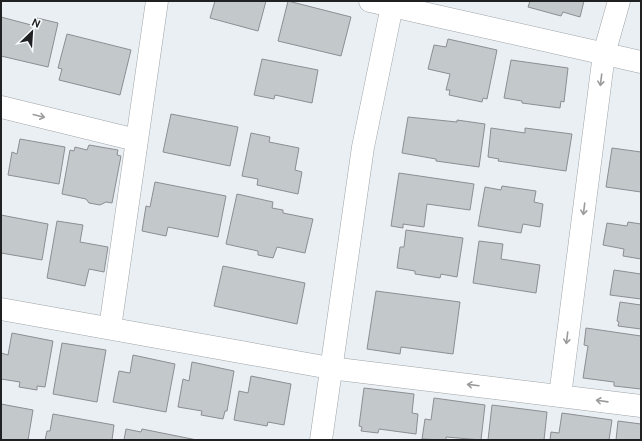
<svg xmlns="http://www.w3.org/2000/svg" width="642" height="441" viewBox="0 0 642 441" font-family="Ubuntu,sans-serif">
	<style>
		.building { fill: #c3c8cb; stroke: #8b8f93 }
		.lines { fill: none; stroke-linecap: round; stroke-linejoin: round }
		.minor-casing { stroke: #9fa4a7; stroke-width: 23 }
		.tertiary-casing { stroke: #9fa4a7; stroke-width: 23 }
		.minor { stroke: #fff; stroke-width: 22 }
		.tertiary { stroke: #fff; stroke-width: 22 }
		.oneway { stroke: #9b9b9c }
	</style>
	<rect width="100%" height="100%" fill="#eaeff3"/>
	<path class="building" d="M215 1H266L258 31 210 18Z
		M288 1 351 17 341 56 278 41Z
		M530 1H584L580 17 563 12 561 16 528 7Z
		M1 17 35 26 37 18 58 23 48 67 1 56Z
		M67 34 131 50 120 95 59 80 62 69 58 68Z
		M448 39 497 50 487 99 483 98 482 102 449 95 450 90H446L450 74 428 69 434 45 446 47Z
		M262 59 318 70 312 103 275 95 274 99 254 95Z
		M511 60 568 68 564 102 561 101 560 108 522 103V101L504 98Z
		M171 114 238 127 230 166 163 152Z
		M408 117 457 122V120L485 124 479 167 436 161V159L402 153Z
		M491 128 525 133V128L572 134 566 171 498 161 499 159 488 157Z
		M251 133 270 137 269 142 299 148 295 170 302 172 298 194 257 185 258 179 242 176Z
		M20 139 65 147 59 184 8 175 12 152 17 154Z
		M89 145 118 150 117 155 121 156 112 203 106 202 100 205 89 203 86 199 62 194 70 150 74 151 75 147 87 150Z
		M612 148 641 152V192L606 187Z
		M399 173 474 184 470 210 427 204 424 227 403 224V228L391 226Z
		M155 182 226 196 218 237 168 227 166 236 142 231 146 206 150 207Z
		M502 186 536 191 534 202 543 204 540 227 523 224 521 233 478 226 485 187 501 190Z
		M237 194 273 202 272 208 283 210V213L313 219 305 253 277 247 273 258 258 255V251L226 244Z
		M1 215 48 224 42 260 1 253Z
		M57 221 83 225 80 242 108 247 104 272 89 269 85 286 47 278Z
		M628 222 641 224V259L623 256 624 249 603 245 607 223 627 226Z
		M406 230 463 238 457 277 441 274 440 278 415 274V271L397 268 400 247H404Z
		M479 241 503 244 501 259 540 265 536 293 473 283Z
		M223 266 305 283 297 324 214 306Z
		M614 270 641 274V299L610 295Z
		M376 291 460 302 453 354 401 347 400 354 367 349Z
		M620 302 641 305V329L618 326 619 322 617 321Z
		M586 328 641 336V389L614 386V382L583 378 588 346 584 345Z
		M12 333 53 341 45 387 37 386V390L19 387 20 382 1 379V353L8 355Z
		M62 343 106 350 97 402 53 394Z
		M133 355 175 364 166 412 113 402 119 371 130 373Z
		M192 362 234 371 227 411H225L223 419 201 415 202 411 178 407 183 379 189 381Z
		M251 376 291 384 284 425 268 422 267 426 234 420 239 391 248 393Z
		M364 388 414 394 412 413 418 414 416 434 379 429 378 433 361 431 362 427 359 426Z
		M434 398 485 405 481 440 446 437V440L422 439 425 419 431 420Z
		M1 404 33 410 28 440H1Z
		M492 405 547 412 544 440H488Z
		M562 413 612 420 609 440H550L551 432 559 433Z
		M53 414 114 425 112 440H45L47 431H50Z
		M618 421 641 424V440H616Z
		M126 429 141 432 142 429 197 440H124Z"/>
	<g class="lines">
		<defs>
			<path id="minor" d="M370 1 641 62
				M1 107 136 140
				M1 309 330 368 641 406
				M110 328 157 1
				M560 396 604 54 619 1"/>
			<path id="tertiary" d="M321 440 363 147 393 1"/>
		</defs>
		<use href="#minor" class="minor-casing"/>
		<use href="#tertiary" class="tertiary-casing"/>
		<use href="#minor" class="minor"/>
		<use href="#tertiary" class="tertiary"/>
	</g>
	<defs><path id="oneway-shaft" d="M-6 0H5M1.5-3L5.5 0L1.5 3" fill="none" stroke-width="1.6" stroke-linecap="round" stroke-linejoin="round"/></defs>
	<g class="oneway">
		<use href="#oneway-shaft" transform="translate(601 80) rotate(97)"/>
		<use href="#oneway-shaft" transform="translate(39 116) rotate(14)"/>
		<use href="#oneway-shaft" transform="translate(584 209) rotate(97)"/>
		<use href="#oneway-shaft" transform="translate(567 338) rotate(97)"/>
		<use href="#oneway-shaft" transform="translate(473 385) rotate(-173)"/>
		<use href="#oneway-shaft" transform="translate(602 401) rotate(-172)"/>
	</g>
	<rect width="642" height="441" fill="none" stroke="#202123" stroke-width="4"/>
	<g transform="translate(32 32) rotate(25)" stroke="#f9fcff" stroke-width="3" paint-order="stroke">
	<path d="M0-3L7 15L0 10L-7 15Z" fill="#202123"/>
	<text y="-6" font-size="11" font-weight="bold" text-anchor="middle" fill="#202123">N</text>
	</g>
</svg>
